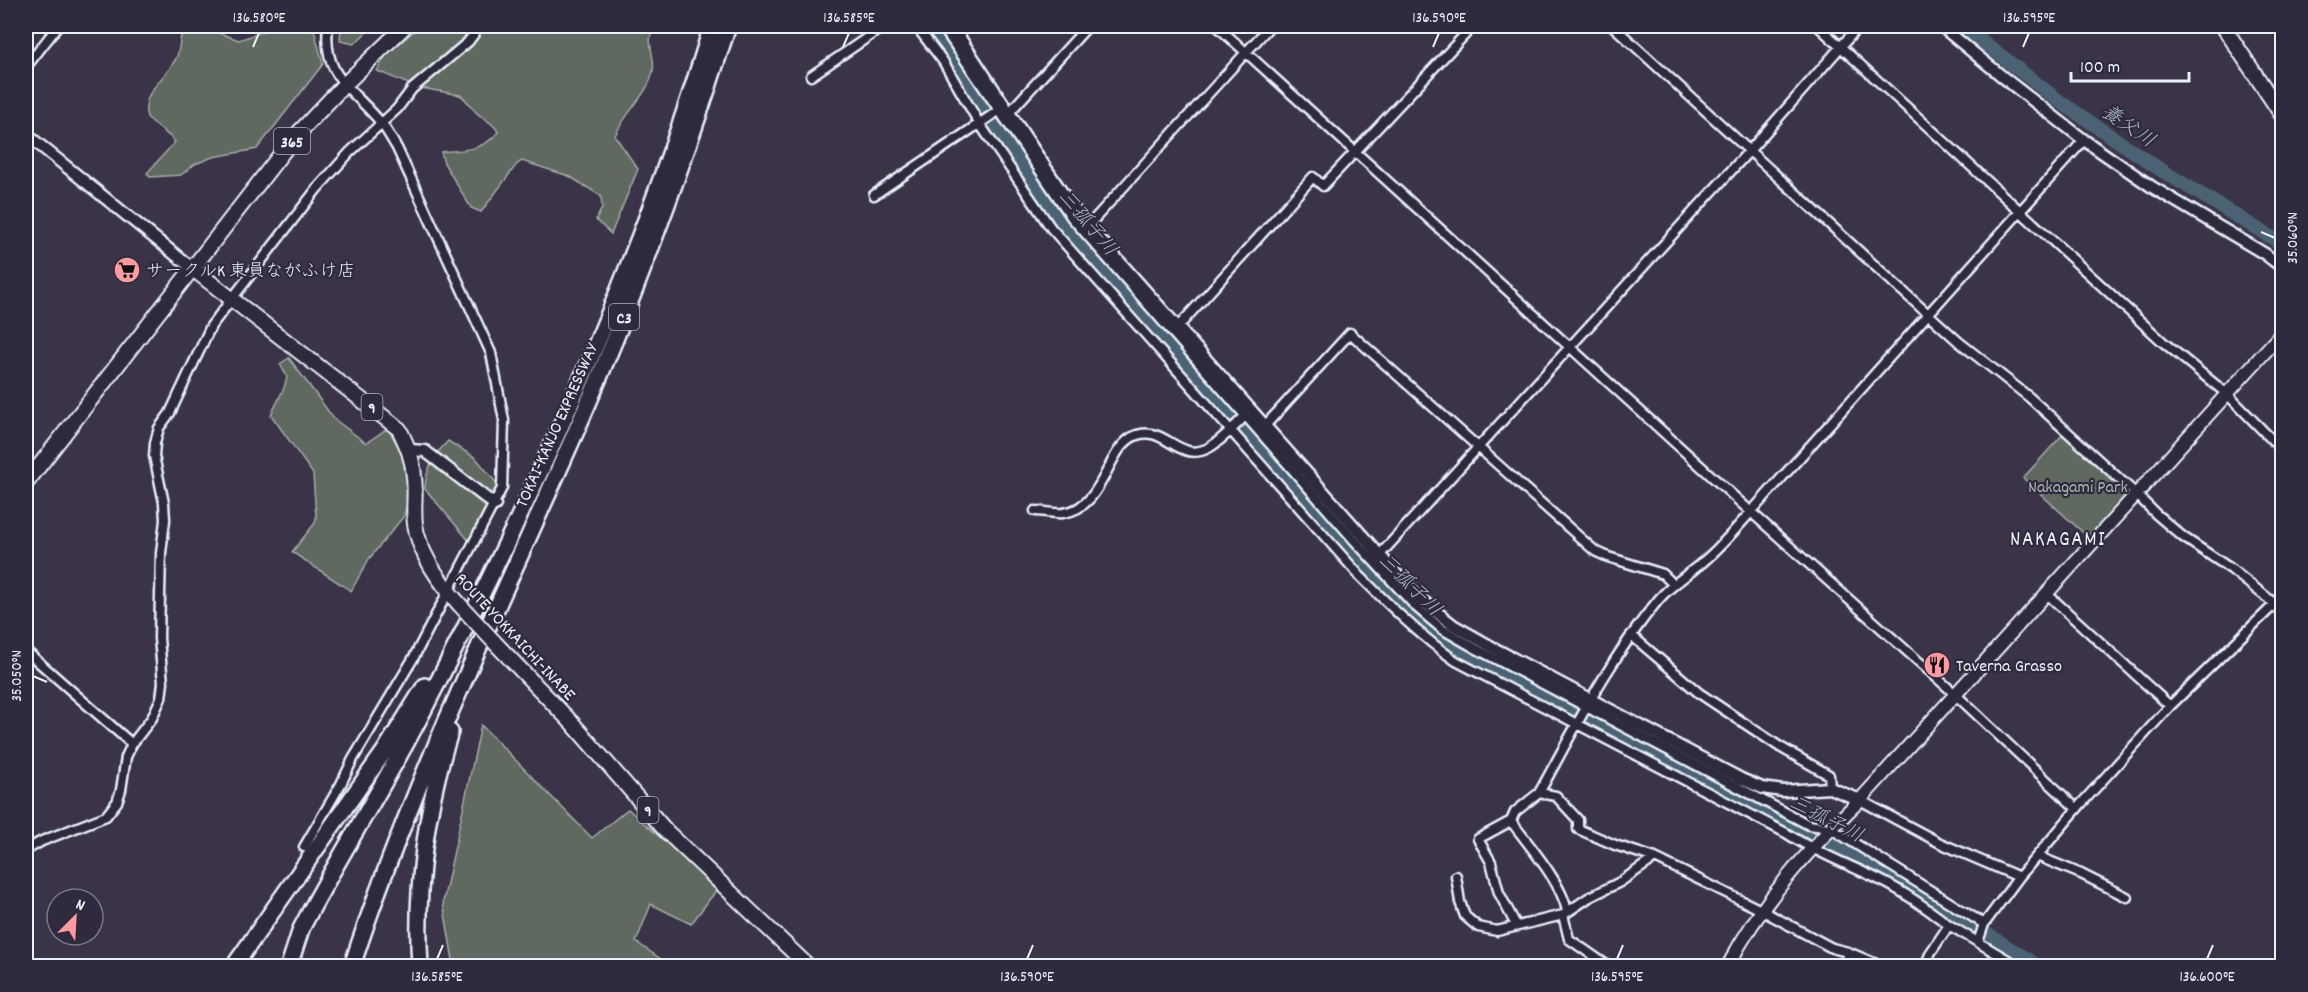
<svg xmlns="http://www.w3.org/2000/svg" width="2308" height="992" viewBox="0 0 2308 992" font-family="Dekko,'Klee One',sans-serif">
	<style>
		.green { fill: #5f695e; stroke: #a4adab; stroke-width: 1.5 }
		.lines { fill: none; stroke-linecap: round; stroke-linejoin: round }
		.river { stroke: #4b6275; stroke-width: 14 }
		.minor-casing { stroke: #e8f1f8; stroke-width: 13 }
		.tertiary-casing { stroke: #e8f1f8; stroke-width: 15 }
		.secondary-casing { stroke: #e8f1f8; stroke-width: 16 }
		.primary-casing { stroke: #e8f1f8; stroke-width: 18 }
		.trunk-casing { stroke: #e8f1f8; stroke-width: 18 }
		.motorway-casing { stroke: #e8f1f8; stroke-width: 20 }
		.minor { stroke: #2f2a3d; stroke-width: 8 }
		.tertiary { stroke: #2f2a3d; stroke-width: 10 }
		.secondary { stroke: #2f2a3d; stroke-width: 12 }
		.primary { stroke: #2f2a3d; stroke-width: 14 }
		.trunk { stroke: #2f2a3d; stroke-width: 14 }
		.motorway { stroke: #2f2a3d; stroke-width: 15 }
		.primary-bridge-casing { stroke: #e8f1f8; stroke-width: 18; stroke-linecap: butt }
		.primary-bridge { stroke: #2f2a3d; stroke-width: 14 }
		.ticks { fill: none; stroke: #e8f1f8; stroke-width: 2 }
		.labels { text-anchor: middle; stroke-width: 4.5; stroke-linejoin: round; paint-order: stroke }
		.shield { fill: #2f2a3d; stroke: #b0b5c0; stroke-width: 1.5 }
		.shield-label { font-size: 16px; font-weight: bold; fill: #e8f1f8 }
		.poi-label { font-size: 18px; fill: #e8f1f8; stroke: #2f2a3d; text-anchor: start }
		.street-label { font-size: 18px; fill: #e8f1f8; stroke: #2f2a3d }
		.park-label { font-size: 18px; fill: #aab4b3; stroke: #2f2a3d }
		.water-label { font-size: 20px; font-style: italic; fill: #a9b8c4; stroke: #2f2a3d }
		.quarter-label { font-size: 21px; letter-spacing: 1.5px; fill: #e8f1f8; stroke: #2f2a3d }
		.neatline { fill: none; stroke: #e8f1f8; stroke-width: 2 }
		.ticks-label { font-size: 15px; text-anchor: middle; fill: #e8f1f8 }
	</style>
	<rect width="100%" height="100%" fill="#3b3347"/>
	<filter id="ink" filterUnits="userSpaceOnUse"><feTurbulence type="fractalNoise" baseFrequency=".0167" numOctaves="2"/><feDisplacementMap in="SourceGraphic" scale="12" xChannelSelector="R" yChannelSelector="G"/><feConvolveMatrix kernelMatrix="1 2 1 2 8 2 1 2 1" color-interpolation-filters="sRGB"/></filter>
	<g filter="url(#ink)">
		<path class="green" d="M186 26H198L239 40 262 32 270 26H313L323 64 257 149 213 157 195 164 181 175 150 177 147 173 175 142C167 132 156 127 147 117 139 92 169 77 177 56 181 45 178 36 186 26Z
			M341 26H373L354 44 340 41Z
			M420 26H655C644 42 656 54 653 71 650 92 623 115 615 136L638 169 611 234 596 220 602 208 601 196 569 176 522 161 517 164 481 212 471 208 444 163 441 152C463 150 483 151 498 132 494 122 484 120 477 113 470 107 468 100 460 95L416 87 377 71 386 55Z
			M289 358 334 419 366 443 388 428 410 469 411 487 404 516 369 559 351 591 292 552 315 523 316 517 313 474 271 415 284 388 287 377 280 364Z
			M2065 432 2132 493 2090 539 2023 478Z
			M448 441 476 458 498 485 471 543 425 489C426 468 433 456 448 441Z
			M481 725 592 838 628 809 718 888 691 924 651 904 636 942 671 966H454L443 902Z"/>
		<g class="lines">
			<path class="river" d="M927 26 1055 215 1391 596 1441 640 1590 721 1886 871 2038 966
				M1963 26 2059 101 2161 170 2282 244"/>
			<defs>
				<path id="minor" d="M916 26 943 61 979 123 1051 228 1359 575C1390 606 1420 636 1456 661L1786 833C1818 854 1853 866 1886 883 1909 895 1929 910 1949 925
					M942 26 1072 218 1355 541 1416 607 1442 629 1475 648 1809 825 1830 828 1984 924
					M1217 26 1751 512 1955 694 2077 809
					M1613 26 1897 286 1959 342 2029 397 2136 494 2156 514 2183 537 2231 569 2275 604
					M1818 26 2163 342 2227 394 2282 450
					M26 67 58 26
					M811 76 884 26
					M1006 116 1088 26
					M874 195 998 111
					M1088 226 1270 26
					M1178 327 1313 177 1323 186 1473 26
					M1262 429 1350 333 1595 551 1608 557 1663 574 1673 584
					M1035 511C1044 511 1054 514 1063 513 1107 507 1105 446 1137 435 1165 425 1180 465 1210 447 1223 439 1235 426 1245 416
					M1376 559 1750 150 1859 26
					M2046 593 2170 706
					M1631 635 1699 693 1780 747 1829 775 1830 788
					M26 651 132 744
					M1860 800 1940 843 2019 877
					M1511 821C1528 844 1563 884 1567 912
					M304 847 341 784 353 759 414 657 502 488 504 420 491 353 397 148C392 140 388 132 382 124 354 89 322 78 328 26
					M26 850 42 841 106 816 117 802 121 790 126 757 132 744 152 718 161 698 163 683 159 638 161 553 165 520 164 503 154 456 155 443 159 428 170 413 211 326 316 190 350 152 397 109 412 89 468 42 474 34 476 26
					M2037 856 2081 874 2127 897
					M1456 876 1460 902 1465 916 1478 927 1497 931 1563 915
					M1516 925 1499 893 1491 862 1478 839 1511 821 1515 812 1539 793
					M1978 942 1984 924 2019 877 2081 804 2170 706 2282 597
					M1608 966 1569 939 1563 915 1588 898 1620 882 1655 858
					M1844 966 1848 952
					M1881 966 1848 952 1832 948 1761 910 1655 858 1615 845 1578 829V820L1556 796 1539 793C1576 726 1610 658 1659 599 1672 584 1689 574 1704 561 1721 547 1736 528 1751 512L2084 140
					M1925 966 1931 952 1949 925 2018 966"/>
				<path id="tertiary" d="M952 26 1067 200 1088 226 1415 595 1453 625 1499 651 1741 779 1762 788 1783 791 1830 788 1860 800
					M1941 26 2009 82 2084 140 2152 187 2265 254 2282 267
					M26 134 193 269
					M410 450 425 451 495 505"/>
				<path id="secondary" d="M1728 966C1761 902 1808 850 1860 800L2282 333"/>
				<path id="primary" d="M2223 26 2282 115
					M193 269 399 429C407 445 413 459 414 477 416 493 413 508 415 524 419 554 440 582 459 604
					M497 645 573 724 666 831 808 966"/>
				<path id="trunk" d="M26 483 292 140 344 85 405 26"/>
				<path id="motorway" d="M234 966 386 749 425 686
					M289 966 301 929C339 855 385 785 423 711 537 489 640 265 712 26
					M352 966C413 779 501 602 580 422 637 292 685 160 728 26
					M420 966C415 889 426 806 450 732"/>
			</defs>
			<use href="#minor" class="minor-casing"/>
			<use href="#tertiary" class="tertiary-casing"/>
			<use href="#secondary" class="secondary-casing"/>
			<use href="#primary" class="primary-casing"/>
			<use href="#trunk" class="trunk-casing"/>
			<use href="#motorway" class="motorway-casing"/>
			<use href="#minor" class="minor"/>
			<use href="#tertiary" class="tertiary"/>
			<use href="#secondary" class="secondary"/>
			<use href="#primary" class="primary"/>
			<use href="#trunk" class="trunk"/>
			<use href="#motorway" class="motorway"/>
			<defs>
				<path id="primary-bridge" d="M459 604 497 645"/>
			</defs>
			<use href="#primary-bridge" class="primary-bridge-casing"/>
			<use href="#primary-bridge" class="primary-bridge"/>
		</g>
	</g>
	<path class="ticks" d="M253 47 259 33M843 47 849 33M1433 47 1439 33M2023 47 2029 33M2261 232 2275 238M33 676 47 682M437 959 443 945M1027 959 1033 945M1617 959 1623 945M2207 959 2213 945"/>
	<defs>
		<symbol id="supermarket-disc" viewBox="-11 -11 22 22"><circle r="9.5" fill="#ff9aa2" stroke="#2f2a3d"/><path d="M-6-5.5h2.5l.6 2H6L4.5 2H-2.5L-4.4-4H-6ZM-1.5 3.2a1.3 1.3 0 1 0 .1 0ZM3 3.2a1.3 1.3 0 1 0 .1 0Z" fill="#111"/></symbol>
		<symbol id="restaurant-disc" viewBox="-11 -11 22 22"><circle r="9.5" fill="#ff9aa2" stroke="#2f2a3d"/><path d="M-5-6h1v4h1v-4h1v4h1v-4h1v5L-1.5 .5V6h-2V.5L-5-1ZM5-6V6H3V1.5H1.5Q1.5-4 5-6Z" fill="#111"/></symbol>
	</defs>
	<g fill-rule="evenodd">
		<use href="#supermarket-disc" x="112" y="255" width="30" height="30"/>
		<use href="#restaurant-disc" x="1922" y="650" width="30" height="30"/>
	</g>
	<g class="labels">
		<g class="shield">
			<rect x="274" y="128" width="36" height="26" rx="4.5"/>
			<rect x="609" y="304" width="30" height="26" rx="4.5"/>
			<rect x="361.5" y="394" width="21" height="26" rx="4.5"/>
			<rect x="637.5" y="797" width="21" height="26" rx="4.5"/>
		</g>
		<g class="shield-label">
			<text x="292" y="147">365</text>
			<text x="624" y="323">C3</text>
			<text x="372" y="413">9</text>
			<text x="648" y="816">9</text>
		</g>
		<g class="poi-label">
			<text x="146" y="276">サークルK 東員ながふけ店</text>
			<text x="1956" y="671">Taverna Grasso</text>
		</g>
		<g class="street-label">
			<text transform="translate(556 425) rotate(-66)" y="6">TOKAI-KANJO EXPRESSWAY</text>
			<text transform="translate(516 636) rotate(47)" y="6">ROUTE YOKKAICHI-INABE</text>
		</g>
		<g class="park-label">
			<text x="2078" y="492">Nakagami Park</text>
		</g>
		<g class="water-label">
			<text transform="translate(2129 125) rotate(34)" y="7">養父川</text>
			<text transform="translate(1089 222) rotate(50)" y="7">三孤子川</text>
			<text transform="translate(1411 584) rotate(45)" y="7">三孤子川</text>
			<text transform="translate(1827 818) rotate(27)" y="7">三孤子川</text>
		</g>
		<g class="quarter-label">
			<text x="2058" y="545">NAKAGAMI</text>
		</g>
	</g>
	<rect width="2308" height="992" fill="none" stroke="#2f2a3d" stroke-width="66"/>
	<g transform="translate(75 917) rotate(24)"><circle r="28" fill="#2f2a3d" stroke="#797a88" stroke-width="1.5"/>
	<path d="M0-4.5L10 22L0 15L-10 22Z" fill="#ff9aa2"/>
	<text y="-9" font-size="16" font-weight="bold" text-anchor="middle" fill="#e8f1f8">N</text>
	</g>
	<path d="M2071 72v9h118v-9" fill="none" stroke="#e8f1f8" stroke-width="3"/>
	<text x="2080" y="72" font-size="18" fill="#e8f1f8" stroke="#2f2a3d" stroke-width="4.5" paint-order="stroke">100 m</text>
	<rect x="33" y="33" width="2242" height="926" class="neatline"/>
	<g class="ticks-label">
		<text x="259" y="22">136.580°E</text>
		<text x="849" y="22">136.585°E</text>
		<text x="1439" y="22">136.590°E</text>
		<text x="2029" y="22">136.595°E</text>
		<text transform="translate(2292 238) rotate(-90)" y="5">35.060°N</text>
		<text transform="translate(16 676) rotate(-90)" y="5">35.050°N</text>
		<text x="437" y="981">136.585°E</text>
		<text x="1027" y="981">136.590°E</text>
		<text x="1617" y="981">136.595°E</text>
		<text x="2207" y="981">136.600°E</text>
	</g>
</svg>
